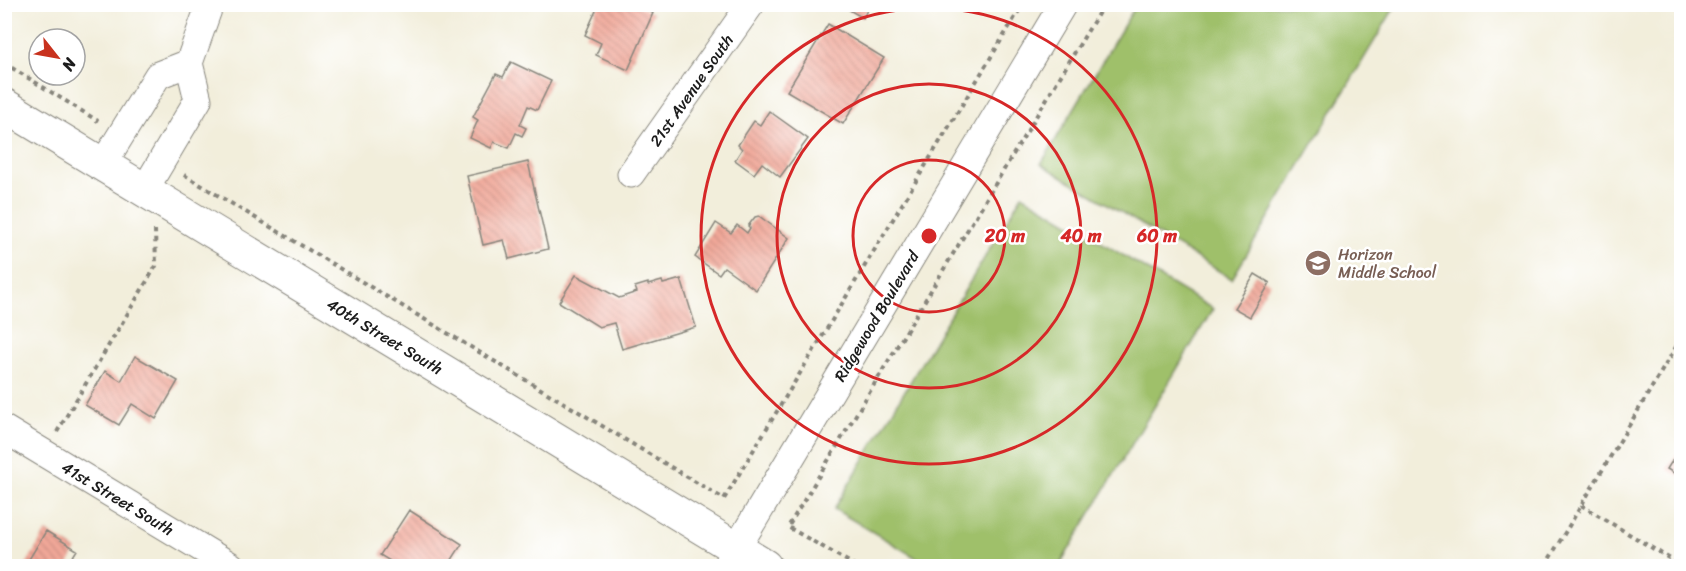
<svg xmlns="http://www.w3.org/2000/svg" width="1686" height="571" viewBox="0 0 1686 571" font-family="Sriracha,sans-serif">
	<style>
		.pitch { fill: #9fc06a; stroke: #5e6e43; stroke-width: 1.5 }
		.building { fill: url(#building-back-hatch) }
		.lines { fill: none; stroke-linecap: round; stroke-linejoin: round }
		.street-casing { stroke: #87857c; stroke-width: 29 }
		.secondary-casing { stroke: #87857c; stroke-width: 35 }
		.path { stroke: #87857c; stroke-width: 4; stroke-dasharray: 4.5 4.5; stroke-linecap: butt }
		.street { stroke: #fff; stroke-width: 27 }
		.secondary { stroke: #fff; stroke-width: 33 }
		.ring { fill: none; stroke: #d62828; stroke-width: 3 }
		.labels { text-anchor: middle; stroke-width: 5; stroke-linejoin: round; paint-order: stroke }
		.street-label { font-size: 16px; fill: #1c1c1c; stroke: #fff }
		.education-label { font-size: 16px; fill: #785e54; stroke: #fff; text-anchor: start }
		.centre { fill: #d62828; stroke: #fff; stroke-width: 3 }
		.ring-label { font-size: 18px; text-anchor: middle; font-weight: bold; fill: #d62828; stroke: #fff; stroke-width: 5; stroke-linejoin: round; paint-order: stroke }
	</style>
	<defs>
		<pattern id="building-back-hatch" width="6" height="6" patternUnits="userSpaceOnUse" patternTransform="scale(1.5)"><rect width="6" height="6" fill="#f0a798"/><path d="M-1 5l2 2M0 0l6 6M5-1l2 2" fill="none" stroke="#cd8f82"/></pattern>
	</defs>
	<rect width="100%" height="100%" fill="#fff"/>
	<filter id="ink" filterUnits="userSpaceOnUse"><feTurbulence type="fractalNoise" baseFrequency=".0167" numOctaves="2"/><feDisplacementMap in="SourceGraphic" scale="12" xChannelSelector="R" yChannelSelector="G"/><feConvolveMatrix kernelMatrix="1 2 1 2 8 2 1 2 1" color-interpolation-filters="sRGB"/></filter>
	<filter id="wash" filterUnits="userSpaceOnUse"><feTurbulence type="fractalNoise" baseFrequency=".008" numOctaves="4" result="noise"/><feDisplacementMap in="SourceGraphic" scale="24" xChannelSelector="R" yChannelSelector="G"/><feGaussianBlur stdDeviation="1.35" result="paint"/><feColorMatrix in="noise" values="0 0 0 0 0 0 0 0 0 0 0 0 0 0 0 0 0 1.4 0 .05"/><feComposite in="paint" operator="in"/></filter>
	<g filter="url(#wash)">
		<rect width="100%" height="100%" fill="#f2eedb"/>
		<path class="pitch" d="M1136 5H1396L1232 279 1041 164Z
			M1022 195 1213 309 1059 566H930L834 509Z"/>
		<g id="blocks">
			<path class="building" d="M599 4H634L653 13 628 70 596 55 601 43 585 35Z
				M839 4H870L863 18Z
				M828 24 884 58 843 124 787 91Z
				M511 62 551 81 537 110 528 106 520 125 526 128 522 136 516 133 509 148 494 142 491 148 470 138 478 120 473 117 496 74 503 77Z
				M769 111 808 139 780 177 762 163 754 174 735 160 742 149 738 145 754 121 760 125Z
				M528 162 548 249 509 259 504 240 483 245 467 176Z
				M759 216 789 238 756 290 724 267 719 274 695 257 716 223 731 233 737 225 747 233 750 228 748 226 755 217Z
				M1255 274 1270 283 1250 317 1234 308Z
				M576 275 619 298 637 292 635 287 648 283V285L662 281 663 284 681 279 696 327 622 349 614 323 599 327 559 302Z
				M135 356 178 381 156 419 132 404 119 425 85 405 105 371 121 381Z
				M1682 445V478L1667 469Z
				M409 510 462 544 448 566H398L380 555Z
				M46 531 77 550 67 566H25Z"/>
		</g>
	</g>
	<g filter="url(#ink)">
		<use href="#blocks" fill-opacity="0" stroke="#87857c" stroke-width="1.5"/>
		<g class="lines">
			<defs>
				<path id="street" d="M103 164 158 75 189 63
					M631 174 751 4
					M145 189 198 100 189 63 210 4
					M4 429 231 566
					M726 566 1063 4"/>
				<path id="secondary" d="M4 105 765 566"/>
			</defs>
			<use href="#street" class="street-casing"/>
			<use href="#secondary" class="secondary-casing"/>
			<path class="path" d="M4 63 98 121
				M184 175 724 499 1023 4
				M57 432 156 266 155 230
				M1581 505 1682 566
				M856 566 788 527 1104 4
				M1545 566 1682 337"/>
			<use href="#street" class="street"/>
			<use href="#secondary" class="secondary"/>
		</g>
	</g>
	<g class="ring">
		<circle cx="929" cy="236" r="76"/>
		<circle cx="929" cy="236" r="152"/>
		<circle cx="929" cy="236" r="228"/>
	</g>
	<defs>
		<symbol id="school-disc" viewBox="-11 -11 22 22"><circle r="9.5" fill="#8d6e63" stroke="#fff"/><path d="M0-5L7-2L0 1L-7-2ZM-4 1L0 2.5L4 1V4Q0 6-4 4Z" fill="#fff"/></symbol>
	</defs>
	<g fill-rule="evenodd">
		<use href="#school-disc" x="1303" y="248" width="30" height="30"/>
	</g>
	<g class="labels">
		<g class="street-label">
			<text transform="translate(691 90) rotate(-55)" y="6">21st Avenue South</text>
			<text transform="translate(876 316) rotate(-59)" y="6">Ridgewood Boulevard</text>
			<text transform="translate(385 336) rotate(31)" y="6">40th Street South</text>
			<text transform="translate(118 498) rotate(31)" y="6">41st Street South</text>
		</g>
		<g class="education-label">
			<text x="1338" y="260">Horizon<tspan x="1338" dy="18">Middle School</tspan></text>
		</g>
	</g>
	<circle cx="929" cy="236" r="9" class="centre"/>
	<g class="ring-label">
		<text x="1005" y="242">20 m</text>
		<text x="1081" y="242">40 m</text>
		<text x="1157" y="242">60 m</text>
	</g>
	<rect width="1686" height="571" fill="none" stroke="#fff" stroke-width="24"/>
	<g transform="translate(57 57) rotate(121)"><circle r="28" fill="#ffffff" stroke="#a4a4a4" stroke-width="1.5"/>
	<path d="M0-4.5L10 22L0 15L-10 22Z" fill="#c8321e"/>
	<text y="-9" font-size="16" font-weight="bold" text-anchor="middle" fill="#1c1c1c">N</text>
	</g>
</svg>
